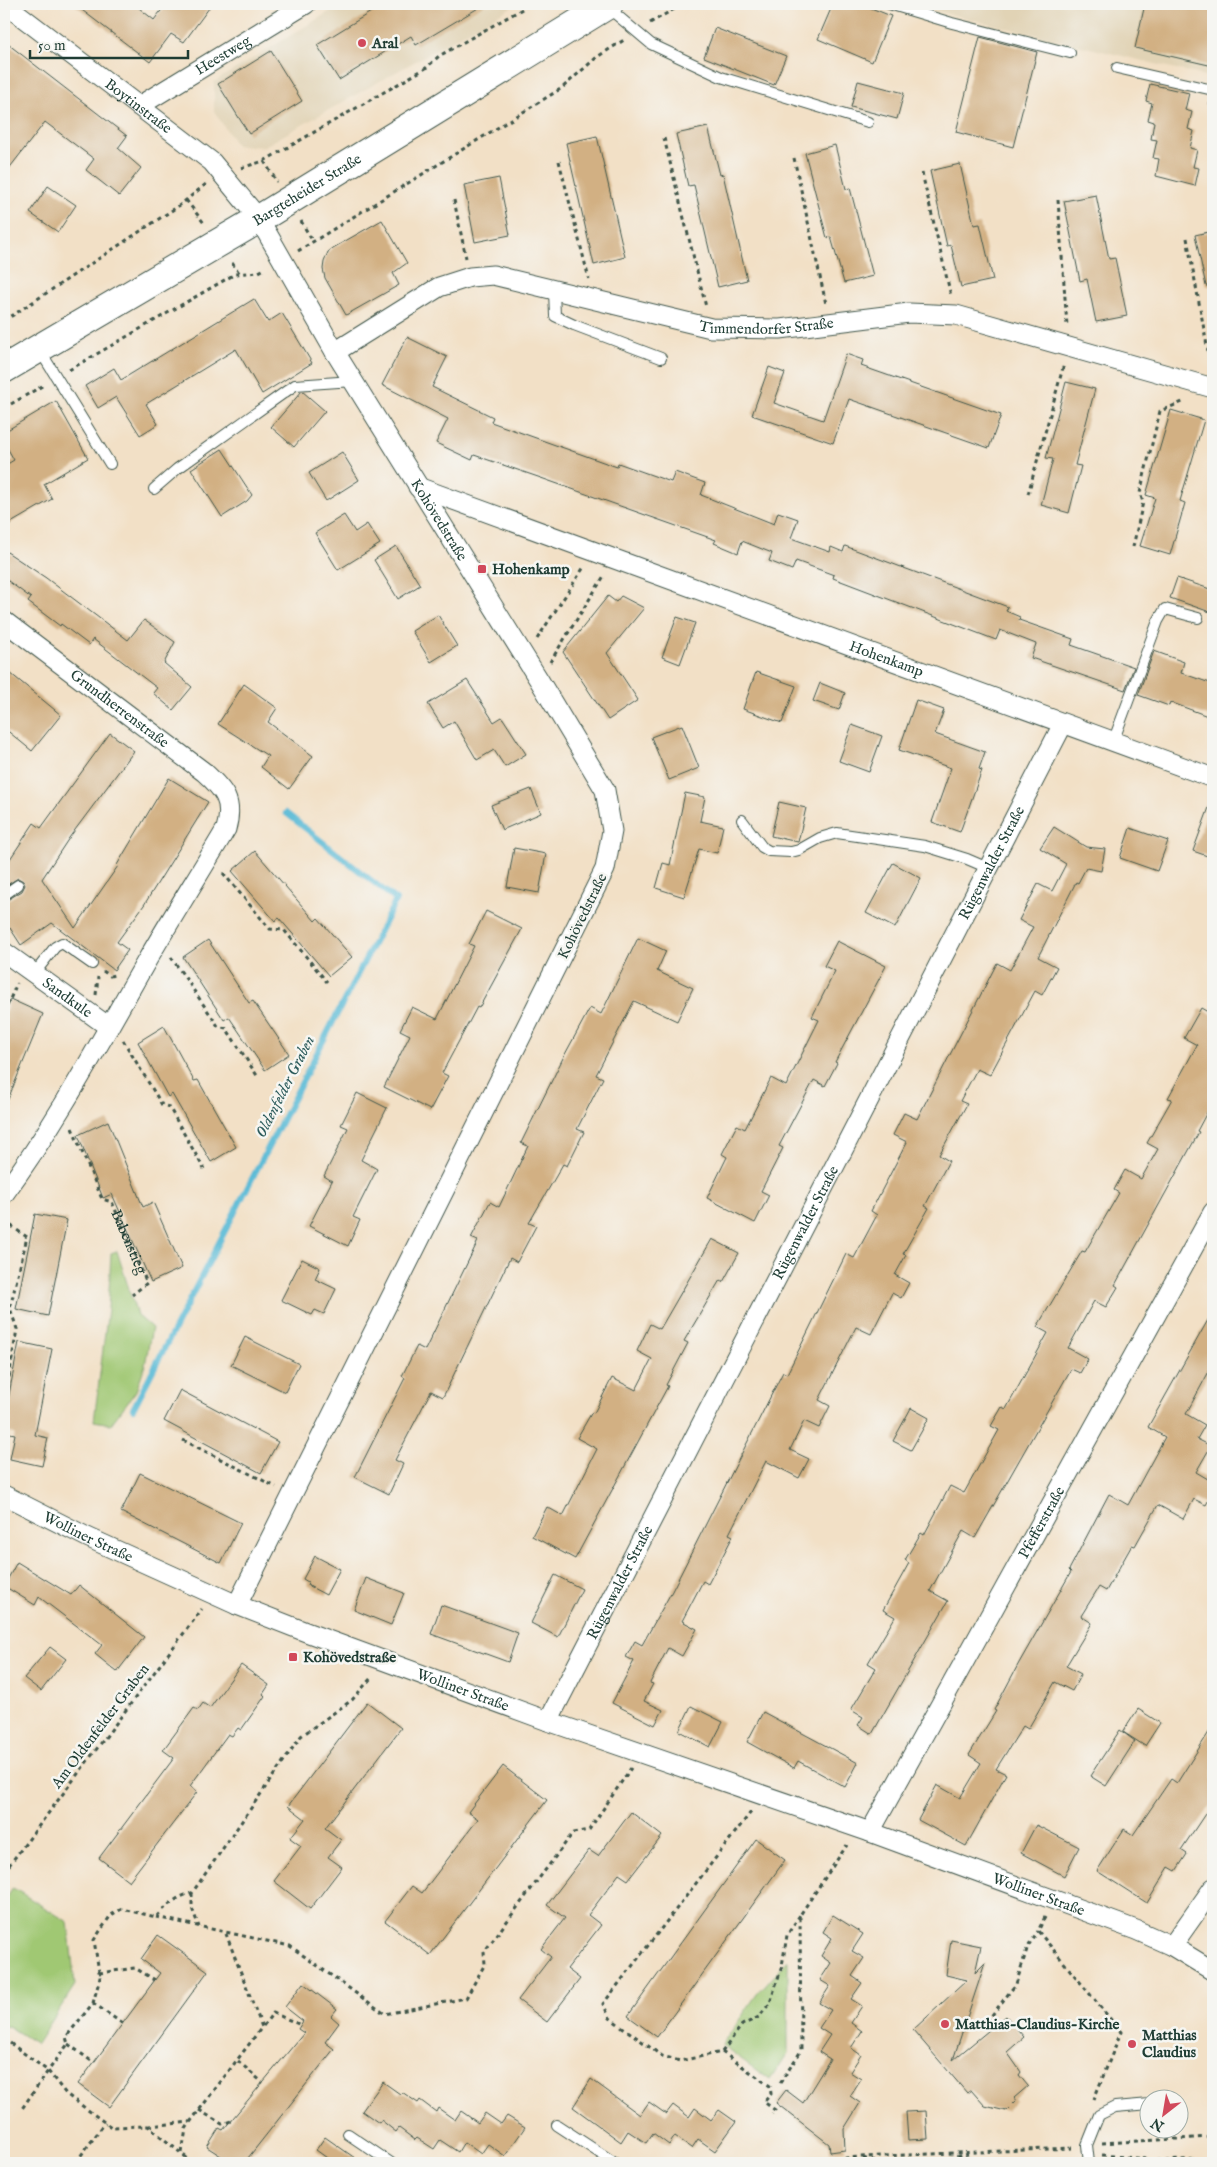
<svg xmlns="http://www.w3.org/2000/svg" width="1217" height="2167" viewBox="0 0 1217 2167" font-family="'IM FELL English',serif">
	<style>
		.built { fill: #e1d3b5 }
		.green { fill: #a0c873; stroke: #608254 }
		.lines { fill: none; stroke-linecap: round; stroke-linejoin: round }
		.stream { stroke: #56b9d5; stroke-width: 6 }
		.building { fill: #d2b083 }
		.lane-casing { stroke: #3f554a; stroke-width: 12 }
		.street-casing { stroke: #3f554a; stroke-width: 21 }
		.primary-casing { stroke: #3f554a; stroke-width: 30 }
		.path { stroke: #3f554a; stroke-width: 3; stroke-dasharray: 4 4; stroke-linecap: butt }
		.lane { stroke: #fff; stroke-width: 10 }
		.street { stroke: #fff; stroke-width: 19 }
		.primary { stroke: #fff; stroke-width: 28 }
		.poi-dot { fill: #d1495b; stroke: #f6f6f2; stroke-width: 2 }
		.labels { text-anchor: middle; stroke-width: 5; stroke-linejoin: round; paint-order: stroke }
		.poi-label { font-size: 15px; font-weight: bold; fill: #1f3d34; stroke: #f6f6f2; text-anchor: start }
		.street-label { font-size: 15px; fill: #1f3d34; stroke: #f6f6f2 }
		.water-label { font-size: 16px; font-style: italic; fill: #2d5c5c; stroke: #f6f6f2 }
	</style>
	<rect width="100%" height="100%" fill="#f6f6f2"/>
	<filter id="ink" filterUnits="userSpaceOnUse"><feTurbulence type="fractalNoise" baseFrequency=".02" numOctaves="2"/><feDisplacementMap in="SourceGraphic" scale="10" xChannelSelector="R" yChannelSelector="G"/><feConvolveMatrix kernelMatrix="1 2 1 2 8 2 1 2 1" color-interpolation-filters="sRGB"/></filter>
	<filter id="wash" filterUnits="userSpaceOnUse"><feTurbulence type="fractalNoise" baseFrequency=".0096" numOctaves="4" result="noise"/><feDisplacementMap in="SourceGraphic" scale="20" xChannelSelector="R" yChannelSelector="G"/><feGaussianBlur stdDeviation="1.12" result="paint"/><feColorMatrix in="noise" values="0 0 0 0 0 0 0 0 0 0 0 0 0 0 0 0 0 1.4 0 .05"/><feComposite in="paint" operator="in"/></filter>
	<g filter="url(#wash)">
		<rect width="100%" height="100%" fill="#f2e0c6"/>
		<path class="built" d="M342 4 515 5 263 147 236 145 214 111V82Z
			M908 4H1213V78Z"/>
		<path class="green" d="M117 1251 137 1315 152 1328 145 1365 136 1391 111 1424 94 1421 108 1309 111 1253Z
			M13 1888 68 1922 75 1985 37 2044 8 2026 4 2027V1902Z
			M788 1960V2053L770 2080 722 2045 757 1994Z"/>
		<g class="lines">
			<path class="stream" d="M133 1409 396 900 286 813"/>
		</g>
		<g id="blocks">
			<path class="building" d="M74 4H134L154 20 166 4H212L184 42 171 34 150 62Z
				M384 4H485L416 45 411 36 339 80 317 45Z
				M833 4H861L891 16 872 62 818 39Z
				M1145 4H1213V66L1135 48Z
				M715 28 786 56 774 85 704 57Z
				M980 37 1037 52 1013 147 956 132Z
				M4 41 127 136 118 148 141 168 119 196 86 170 94 159 45 122 4 175Z
				M271 51 302 101 249 134 218 84Z
				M858 81 904 93 897 119 851 107Z
				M1150 84 1189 93 1185 110 1192 112 1188 129 1194 131 1190 148 1197 150 1193 167 1199 168 1195 186 1156 176 1159 159 1153 158 1157 140 1151 139 1154 122 1148 120 1152 103 1146 101Z
				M708 127 720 175 723 174 747 280 718 287 694 185 688 186 676 134Z
				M597 136 625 257 594 265 566 143Z
				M835 145 846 189 850 188 873 276 844 283 831 237 827 238 805 153Z
				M960 164 974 225 980 224 993 280 961 287 951 245 947 246 930 171Z
				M499 178 510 235 475 242 464 185Z
				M48 186 76 205 58 232 30 213Z
				M1096 195 1109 259 1115 258 1127 316 1096 322 1087 279 1080 281 1064 201Z
				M382 220 407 263 393 273 399 285 346 315 325 278 323 269 324 262 328 252 333 248Z
				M1213 231V286H1206L1195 235Z
				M254 299 268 322 282 313 312 363 262 394 236 349 146 404 158 424 140 435 116 397 98 408 85 386 114 368 121 380Z
				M407 337 447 357 432 387 493 417 491 422 617 467 618 463 671 482 675 472 705 483 701 495 774 524 778 512 798 519 791 538 830 552 831 547 843 552 845 546 1008 607 1006 611 1020 617 1019 620 1073 639 1071 645 1134 667 1125 690 1031 658 1036 644 1000 630 996 640 833 578 834 575 796 561 792 570 769 561 772 553 742 541 738 553 714 543 716 540 541 478 474 455 472 460 436 443 448 419 382 385Z
				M846 354 863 360 861 366 1001 415 989 448 849 399 833 443 752 415 769 367 785 373 774 403 823 420Z
				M1066 382 1095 389 1075 465 1081 466 1069 513 1041 505 1053 459 1046 458Z
				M302 391 325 411 294 447 271 427Z
				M56 401 88 458 44 484 52 499 4 527V466L14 460 4 442V432Z
				M1171 410 1204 420 1180 501 1185 503 1170 555 1140 546 1155 498 1146 495Z
				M222 449 252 495 247 501 222 517 191 469Z
				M342 452 359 480 326 501 309 473Z
				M344 515 355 532 367 524 380 544 338 570 315 533Z
				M396 546 420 585 398 599 374 560Z
				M4 550 46 578 128 640 144 620 175 642 164 663 192 687 173 710 153 693 157 688 93 639 89 645 61 624 60 626 28 602 31 598 4 578Z
				M1177 578 1213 590V613L1170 598Z
				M608 596 616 602 621 596 644 608 607 653 638 700 608 720 563 652Z
				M438 615 457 646 431 662 412 631Z
				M677 617 695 623 680 664 662 657Z
				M1154 651 1184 662 1181 673 1213 684V718L1170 702 1169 706 1138 695Z
				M4 668 61 715 32 751 4 728Z
				M756 672 796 686 782 723 743 709Z
				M467 680 494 722 502 717 526 754 505 767 494 750 477 760 454 721 443 728 428 704Z
				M820 683 845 693 839 710 813 701Z
				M244 684 277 708 268 722 313 756 289 789 261 767 268 756 218 724Z
				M916 700 944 710 935 734 985 752 979 769 982 770 960 832 932 822 951 768 899 750Z
				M682 725 699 768 669 780 651 737Z
				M852 725 882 736 869 772 839 761Z
				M110 733 134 751 69 838 42 879 75 928 118 866 117 865 169 778 208 802 144 905 117 942 128 950 114 970 52 923 21 945 10 928 4 932V902L22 891 25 885 23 881 18 878 4 887V868L34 823 41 828Z
				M531 789 541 813 502 830 491 805Z
				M685 793 705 797 700 821 723 826 717 853 699 849 684 897 656 888 663 863 670 865Z
				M779 802 806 808 798 842 771 836Z
				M1211 802H1213V858L1193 851Z
				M1054 827 1086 847 1105 849 1101 871 1086 868 1078 883 1076 882 1038 957 1057 967 1042 995 1035 991 990 1075 977 1069 960 1101 967 1104 939 1155 949 1161 925 1206 929 1208 903 1254 906 1255 895 1275 909 1283 901 1298 892 1293 871 1334 856 1327 819 1400 830 1406 819 1428 804 1421 790 1450 809 1459 799 1478 766 1461 729 1534 733 1536 708 1584 703 1581 682 1621 697 1629 682 1656 668 1648 650 1683 653 1684 644 1701 663 1710 655 1725 612 1703 634 1661 626 1657 635 1641 642 1645 672 1591 783 1372 787 1374 846 1254 854 1258 877 1215 871 1211 907 1142 893 1135 904 1113 917 1119 997 963 1010 970 1033 927 1019 920 1038 884 1052 891 1066 864 1040 848Z
				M1130 828 1168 841 1157 871 1120 858Z
				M514 848 546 854 539 893 507 887Z
				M255 851 315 921 318 918 352 957 329 976 279 918 275 921 232 871Z
				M893 863 921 878 895 928 866 913Z
				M486 911 522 929 479 1008 477 1007 442 1073 448 1076 430 1110 384 1087 410 1035 400 1030 412 1007 437 1019 474 946 469 944Z
				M638 938 666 951 657 971 693 988 677 1021 634 1001 596 1075 603 1078 577 1129 584 1132 567 1166 563 1164 529 1223 536 1226 517 1262 510 1258 443 1397 431 1391 395 1460 403 1464 389 1494 355 1477 405 1378 402 1376 417 1346 425 1350 478 1241 471 1238 490 1202 499 1207 528 1146 521 1143 563 1058 590 1008 601 1014Z
				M208 940 249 1003 253 1001 289 1054 265 1070 229 1017 224 1020 183 957Z
				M837 941 886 966 835 1062 837 1063 825 1086 814 1080 779 1146 783 1148 761 1191 769 1195 755 1223 707 1198 727 1157 722 1154 737 1125 745 1129 771 1078 786 1086 819 1020 812 1017 835 971 824 966Z
				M10 999 43 1014 4 1109V1016Z
				M1201 1008 1213 1015V1101L1197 1131 1199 1132 1115 1285 1118 1287 1106 1307 1094 1301 1068 1348 1088 1359 1080 1373 1071 1369 975 1538 963 1531 930 1591 948 1601 872 1734 858 1725 863 1717 851 1710 876 1668 868 1663 895 1617 883 1610 909 1563 905 1560 921 1533 924 1535 950 1486 964 1493 999 1430 991 1426 1002 1407 1006 1409 1048 1333 1037 1327 1082 1251 1085 1252 1119 1193 1114 1190 1125 1170 1141 1179 1158 1149 1147 1143 1172 1099 1168 1098 1197 1045 1184 1038Z
				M164 1026 194 1081 198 1080 236 1147 211 1162 172 1094 168 1097 138 1042Z
				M357 1093 387 1108 361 1160 377 1169 353 1217 360 1220 348 1246 309 1226 332 1181 324 1176 348 1128 341 1125Z
				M108 1121 143 1207 153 1202 182 1268 151 1282 112 1194 103 1198 78 1135Z
				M35 1214 67 1220 48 1316 16 1309Z
				M712 1239 739 1253 723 1282 720 1280 684 1341 688 1343 666 1385 668 1386 575 1559 532 1536 547 1507 563 1516 597 1449 577 1438 592 1412 594 1413 612 1378 636 1390 652 1359 637 1351 650 1324 660 1329Z
				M302 1259 320 1268 315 1279 336 1289 324 1314 315 1310 312 1315 281 1300Z
				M1213 1311V1364L1186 1414 1205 1425 1197 1439 1211 1446 1196 1472 1213 1482V1492L1206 1505 1194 1499 1183 1519 1158 1505 1135 1546 1132 1545 1106 1591 1099 1587 1081 1616 1092 1623 1066 1666 1081 1674 1072 1691 1055 1682 1028 1729 1023 1726 996 1769 1006 1774 966 1846 918 1820 937 1785 960 1798 981 1763 969 1755 996 1711 994 1710 1019 1663 1071 1572 1069 1570 1109 1494 1128 1505 1165 1437 1148 1427Z
				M245 1337 299 1364 285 1392 231 1365Z
				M19 1342 52 1349 35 1435 48 1438 42 1466 10 1459 15 1434 4 1432V1421Z
				M180 1390 278 1442 261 1473 164 1421Z
				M911 1408 929 1418 911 1450 893 1441Z
				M140 1473 241 1523 221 1563 121 1512Z
				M315 1556 340 1569 326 1595 307 1585 308 1582 303 1579Z
				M17 1562 71 1595 79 1585 144 1637 117 1672 95 1654 102 1645 39 1597 35 1605 4 1586Z
				M555 1575 582 1589 558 1637 531 1623Z
				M366 1578 404 1593 391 1625 354 1610Z
				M441 1605 518 1633 508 1662 431 1634Z
				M50 1647 66 1659 41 1691 24 1678Z
				M241 1665 269 1685 263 1694 265 1696 241 1730 238 1728 232 1736 228 1734 190 1786 197 1792 129 1881 99 1858 174 1758 163 1750 194 1708 198 1710 203 1703 210 1708Z
				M367 1702 401 1728 325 1828 341 1840 328 1857 342 1867 310 1909 274 1881 301 1846 290 1838 305 1819 288 1806Z
				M691 1706 723 1722 710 1747 679 1731Z
				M1138 1709 1160 1723 1145 1746 1123 1732Z
				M763 1712 858 1763 845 1787 798 1761 794 1768 747 1742Z
				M1213 1726V1802L1181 1850 1187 1854 1176 1871 1169 1867 1147 1903 1097 1871 1124 1829 1133 1835 1171 1779 1177 1783Z
				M1120 1730 1135 1741 1106 1786 1090 1776Z
				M503 1766 547 1800 430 1955 385 1921 412 1886 422 1893 478 1819 468 1812Z
				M631 1812 662 1836 628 1880 619 1874 588 1915 601 1925 567 1969 580 1979 547 2022 518 2000 551 1957 541 1949 565 1918 547 1905 589 1850 598 1856Z
				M1036 1825 1079 1847 1064 1876 1021 1853Z
				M756 1839 785 1860 657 2037 628 2016Z
				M833 1915 863 1934 852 1951 864 1958 852 1976 862 1983 851 1999 862 2006 851 2023 862 2031 851 2048 861 2055 850 2072 861 2079 850 2096 860 2103 844 2129 845 2150 830 2152 829 2144 776 2103 786 2090 803 2103 830 2059 819 2052 830 2035 819 2028 831 2010 819 2003 830 1986 820 1980 831 1963 821 1956 832 1938 823 1932Z
				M158 1935 208 1971 109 2107 78 2084 160 1973 141 1959Z
				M951 1940 981 1946 975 1973 985 1963 953 2060 1006 2016 1024 2037 1007 2052 1021 2072 1019 2075 1028 2086 1014 2098 1016 2101 1006 2111 985 2106 971 2090 967 2093 913 2030 967 1980 946 1975Z
				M303 1983 337 2009 331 2016 339 2023 325 2042 334 2049 244 2163H232L207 2147 219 2128 223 2130 304 2033 298 2029 303 2021 285 2007Z
				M591 2079 640 2115 649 2102 666 2114 673 2105 689 2117 695 2108 711 2120 719 2110 736 2122 715 2151 698 2139 692 2148 675 2136 669 2145 653 2133 646 2143 628 2131 621 2142 573 2107Z
				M383 2082 400 2094 402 2092 418 2103 420 2100 436 2112 438 2108 455 2120 461 2111 478 2123 485 2113 501 2124 507 2116 525 2127 505 2156 488 2144 481 2154 464 2142 458 2152 440 2140 434 2149 417 2138 415 2140 399 2128 396 2132 381 2120 379 2123 362 2111Z
				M926 2111 928 2139 908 2140 906 2112Z
				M325 2137 362 2163H334L316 2150Z"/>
		</g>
	</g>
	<g filter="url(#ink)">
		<use href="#blocks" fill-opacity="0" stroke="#3f554a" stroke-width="1"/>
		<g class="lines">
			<defs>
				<path id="lane" d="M889 4 952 23 1070 53
					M606 6 651 44 721 77 868 122
					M1117 68 1213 90
					M554 290 555 316 574 325 661 358
					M39 349 110 464
					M154 489 177 469 295 385 353 381
					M1113 742 1158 621 1165 609 1198 618
					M742 820 762 847 769 851 791 852 799 850 820 838 837 833 925 846 967 859 988 868
					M4 895 18 885
					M34 974 55 947 62 943 92 964
					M557 2125 615 2163
					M348 2134 391 2163
					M1089 2163 1087 2145 1099 2115 1115 2107 1150 2104"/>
				<g id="street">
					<path id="s2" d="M5 4 212 162 259 219 335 352 539 680 605 790 612 831 605 869 237 1605"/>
					<path id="s3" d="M139 106 306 4"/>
					<path id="s4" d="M335 352 439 287 470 277 493 275 711 328 780 329 909 313 956 315 1213 388"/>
					<path id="s5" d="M418 487 1213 778"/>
					<path id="s6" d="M4 621 204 772C224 790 234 801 226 829 200 873 172 917 146 962 101 1040 58 1121 4 1194"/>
					<path id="s7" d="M4 952 109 1027"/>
					<path id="s8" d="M4 1495 87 1537 237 1605 306 1632 548 1721 870 1832 1136 1930 1172 1946 1213 1971"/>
					<path id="s9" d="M548 1721 1063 724"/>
					<path id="s10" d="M870 1832 1213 1212"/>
					<path d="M1172 1946 1213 1888"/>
				</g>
				<g id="primary">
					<path id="s11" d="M4 369 259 219 609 4"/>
				</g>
			</defs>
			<use href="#lane" class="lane-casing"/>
			<use href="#street" class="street-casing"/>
			<use href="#primary" class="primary-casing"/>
			<g class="path">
				<path d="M650 23 683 4"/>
				<path d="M1210 103 1213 115"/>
				<path d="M664 138 706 307"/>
				<path d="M794 158 826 304"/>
				<path d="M264 161 277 182"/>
				<path d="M559 161 589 279"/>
				<path d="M241 168 264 161 426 68 439 56 531 4"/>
				<path d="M922 173 951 296"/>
				<path d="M186 200 204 223"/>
				<path d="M454 200 466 258"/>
				<path d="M1058 200 1067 326"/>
				<path d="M301 221 313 242"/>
				<path d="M1187 238 1211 367"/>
				<path d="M298 251 562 88 597 57 624 40"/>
				<path d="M232 263 240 274"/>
				<path d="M4 321 180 205 206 184"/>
				<path d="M69 370 235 274 259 272 266 268"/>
				<path d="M4 408 44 385"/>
				<path d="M1028 494 1064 364"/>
				<path d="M1133 547 1143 502 1140 493 1160 411 1185 401"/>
				<path d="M537 639 584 567"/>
				<path d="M550 662 604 576"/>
				<path d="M223 873 270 929 284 930 327 982"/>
				<path d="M171 957 218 1026 226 1028 258 1077"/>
				<path d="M103 971 110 976 115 975"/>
				<path d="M96 995 98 977"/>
				<path d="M4 1013 17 983"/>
				<path d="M123 1040 162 1105 169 1107 204 1169"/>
				<path id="s1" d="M72 1128 102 1199 112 1202 147 1283 132 1295"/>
				<path d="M4 1221 27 1237 10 1308 17 1329 4 1407"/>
				<path d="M183 1440 276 1487"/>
				<path d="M751 1812 603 2004 610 2018 662 2056 680 2061 722 2052 770 2086 771 2094 764 2102 775 2110 772 2114"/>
				<path d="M4 1872 202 1609"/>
				<path d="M192 1893V1908L199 1927"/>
				<path d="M156 1917 290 1946 385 2014 466 1998 485 1964 484 1952 573 1833 589 1830 631 1768"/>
				<path d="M1045 1917 1038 1931 1121 2032 1094 2099"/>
				<path d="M99 1973 135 1968 155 1980"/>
				<path d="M93 2003 123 2024"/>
				<path d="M263 2026 273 2013 301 2025"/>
				<path d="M982 2028 1016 1984 1028 1946 1038 1931"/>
				<path d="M10 2043 48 2071 21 2110"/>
				<path d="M68 2044 94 2063"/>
				<path d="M722 2052 742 2025 759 2017 770 2003 782 1966 787 1935 800 1915"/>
				<path d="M238 2061 263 2083"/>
				<path d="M780 2083 801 2051 800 1915 847 1845"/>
				<path d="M199 2110 222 2124 231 2121"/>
				<path d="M149 2126 190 2122"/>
				<path d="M1102 2143 1213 2137"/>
				<path d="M182 2153 186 2129 191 2121 262 2027 226 1934"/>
				<path d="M1102 2155 1167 2161 1213 2158"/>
				<path d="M863 2158 880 2163"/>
				<path d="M76 2162 105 2123"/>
				<path d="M193 2163 148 2126 111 2127 66 2094 48 2071 68 2044 66 2037 93 2003 100 1978 94 1940 111 1915 122 1909 156 1917C166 1906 177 1896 192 1893L301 1736 352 1700 372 1677"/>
				<path d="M781 2163 860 2157 1072 2148"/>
				<path d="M917 2163 934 2162 968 2154"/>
			</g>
			<use href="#lane" class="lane"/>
			<use href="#street" class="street"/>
			<use href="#primary" class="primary"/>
		</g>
	</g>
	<g class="poi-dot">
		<circle cx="362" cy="43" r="5"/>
		<rect x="477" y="564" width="10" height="10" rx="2.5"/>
		<rect x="288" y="1652" width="10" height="10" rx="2.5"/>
		<circle cx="945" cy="2024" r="5"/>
		<circle cx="1132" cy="2044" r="5"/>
	</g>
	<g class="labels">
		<g class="poi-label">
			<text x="372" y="48">Aral</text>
			<text x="492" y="574">Hohenkamp</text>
			<text x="303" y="1662">Kohövedstraße</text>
			<text x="955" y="2029">Matthias-Claudius-Kirche</text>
			<text x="1142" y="2040">Matthias<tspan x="1142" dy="17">Claudius</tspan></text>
		</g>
		<g class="street-label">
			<text dy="5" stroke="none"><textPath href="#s3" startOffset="98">Heestweg</textPath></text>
			<text dy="5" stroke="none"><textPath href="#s2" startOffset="168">Boytinstraße</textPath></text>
			<text dy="5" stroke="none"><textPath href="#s11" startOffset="352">Bargteheider Straße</textPath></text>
			<text dy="5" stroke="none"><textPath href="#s4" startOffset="458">Timmendorfer Straße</textPath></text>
			<text dy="5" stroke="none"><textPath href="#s2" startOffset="685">Kohövedstraße</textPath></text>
			<text dy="5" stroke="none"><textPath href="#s5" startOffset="499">Hohenkamp</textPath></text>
			<text dy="5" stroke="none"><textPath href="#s6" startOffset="145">Grundherrenstraße</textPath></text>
			<text dy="5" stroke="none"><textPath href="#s9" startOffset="966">Rügenwalder Straße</textPath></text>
			<text transform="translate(582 916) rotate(-64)" y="5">Kohövedstraße</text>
			<text dy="5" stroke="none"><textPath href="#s7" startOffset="78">Sandkule</textPath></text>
			<text dy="5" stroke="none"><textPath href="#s9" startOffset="561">Rügenwalder Straße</textPath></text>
			<text dy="5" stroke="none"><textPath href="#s1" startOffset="131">Babenstieg</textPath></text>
			<text dy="5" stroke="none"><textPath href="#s10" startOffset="354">Pfefferstraße</textPath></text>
			<text dy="5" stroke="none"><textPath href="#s8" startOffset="94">Wolliner Straße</textPath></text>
			<text dy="5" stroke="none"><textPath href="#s9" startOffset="156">Rügenwalder Straße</textPath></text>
			<text dy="5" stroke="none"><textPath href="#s8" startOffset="499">Wolliner Straße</textPath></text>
			<text transform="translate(100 1726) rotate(-53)" y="5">Am Oldenfelder Graben</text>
			<text dy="5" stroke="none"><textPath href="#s8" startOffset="1110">Wolliner Straße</textPath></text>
		</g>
		<g class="water-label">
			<text transform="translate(284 1086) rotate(-63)" y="6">Oldenfelder Graben</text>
		</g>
	</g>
	<rect width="1217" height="2167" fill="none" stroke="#f6f6f2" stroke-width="20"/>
	<g transform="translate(1164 2114) rotate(211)"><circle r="24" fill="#f6f6f2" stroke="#a0aca6"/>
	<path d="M0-4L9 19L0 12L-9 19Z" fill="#d1495b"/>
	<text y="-8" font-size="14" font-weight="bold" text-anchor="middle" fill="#1f3d34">N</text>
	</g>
	<path d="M30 50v8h158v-8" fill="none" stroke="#1f3d34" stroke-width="2.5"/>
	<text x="38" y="50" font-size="15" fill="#1f3d34" stroke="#f6f6f2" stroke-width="4" paint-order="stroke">50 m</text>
</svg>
